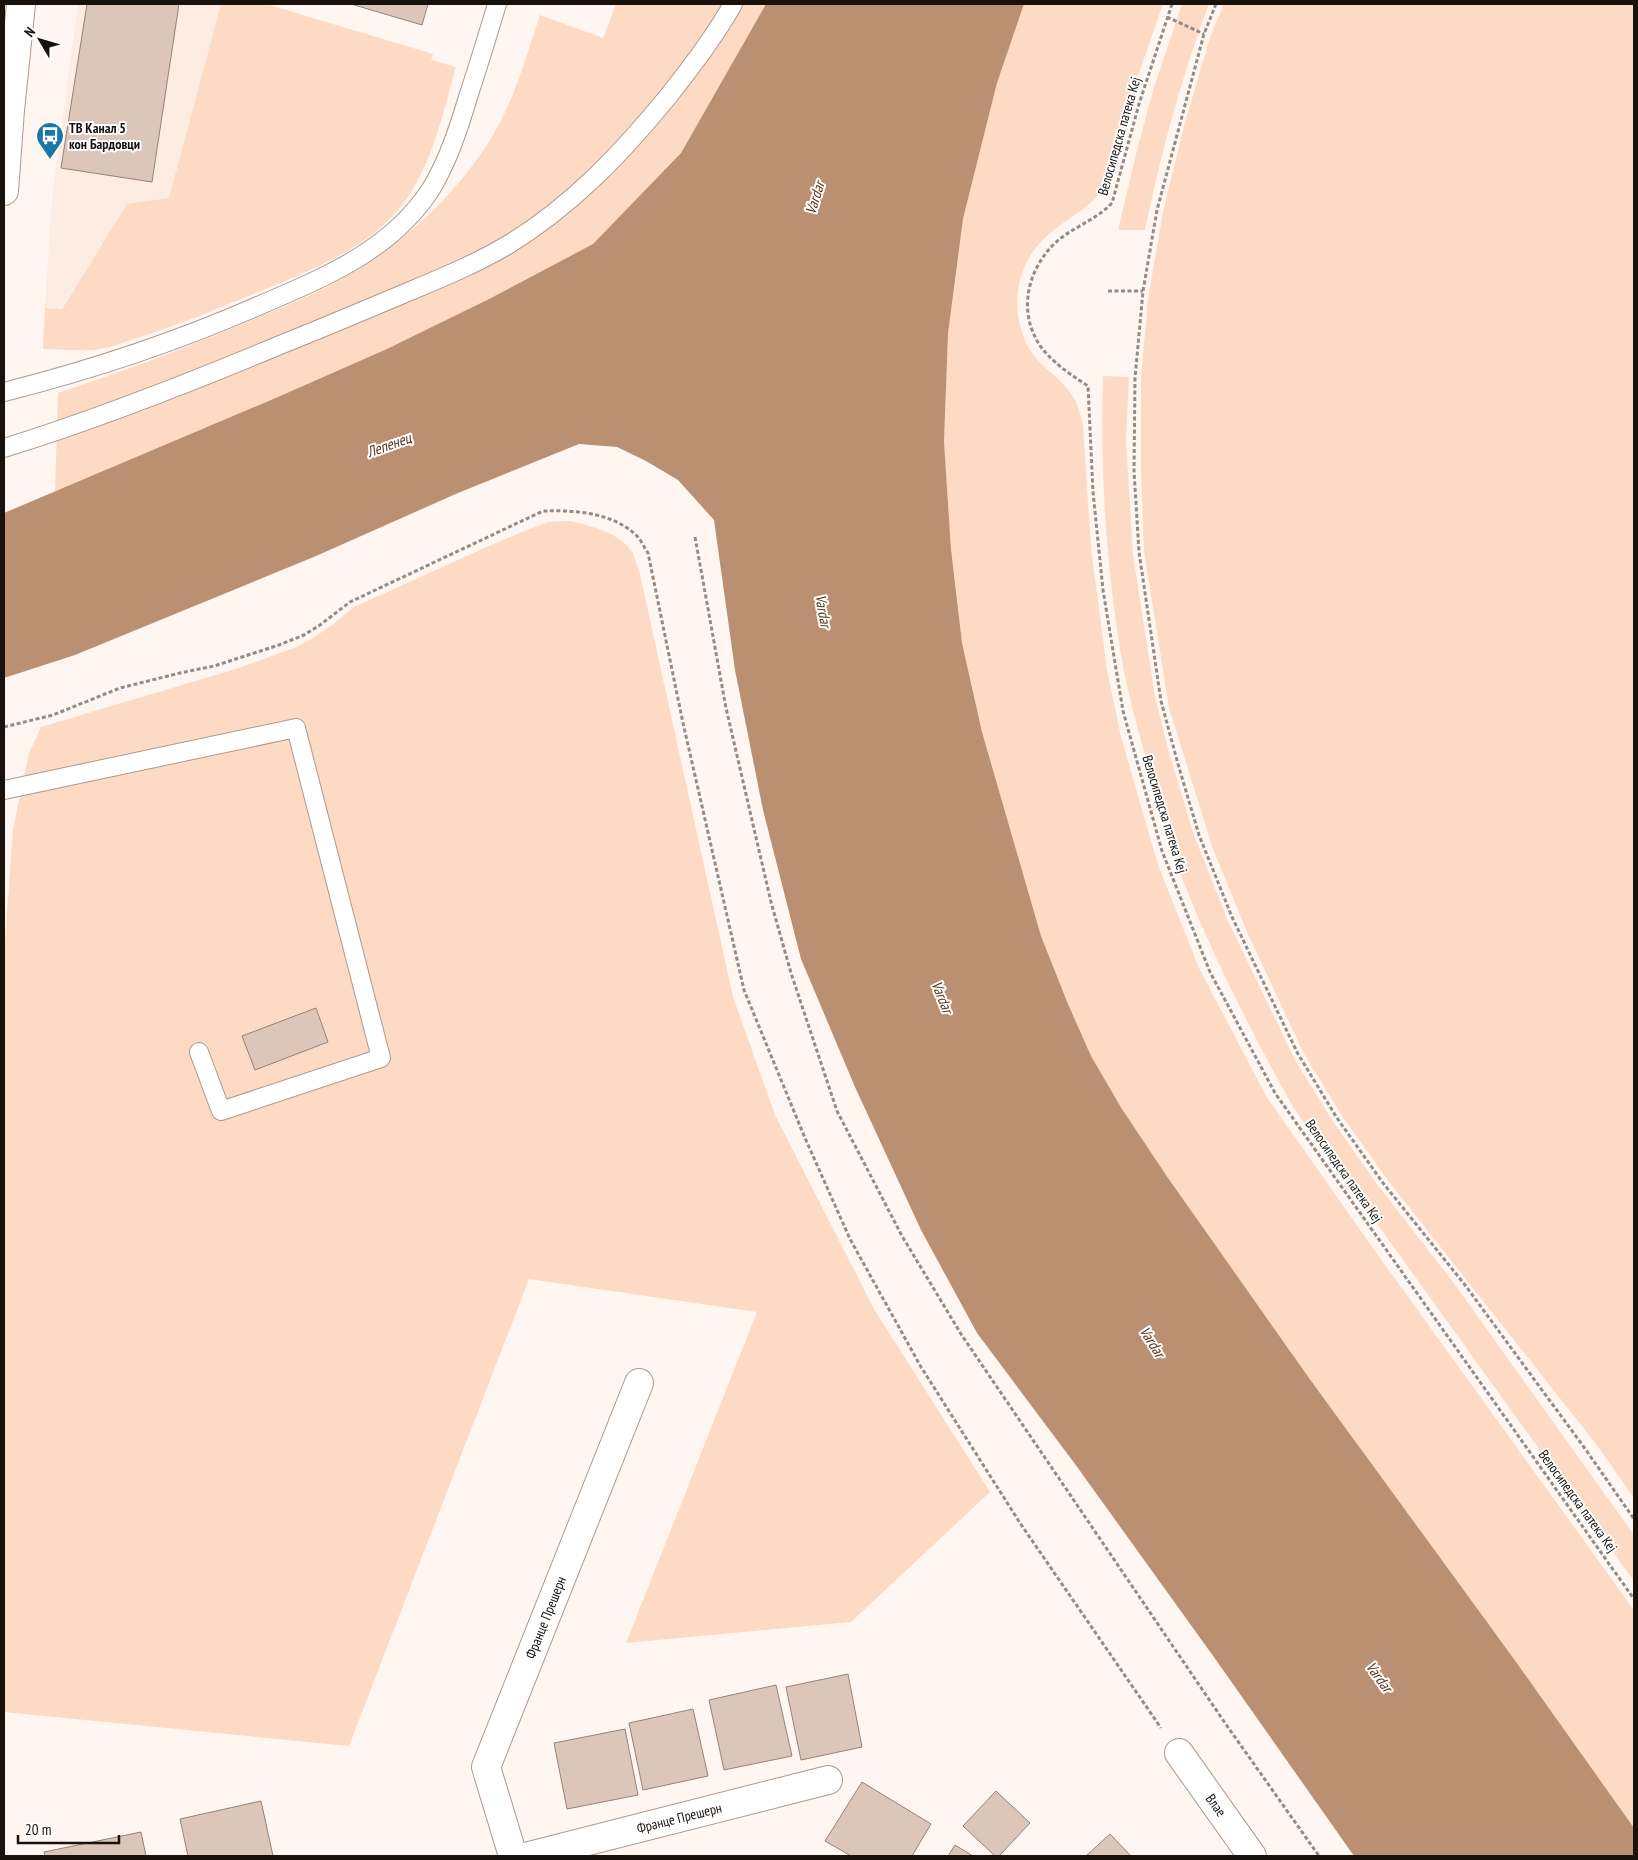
<svg xmlns="http://www.w3.org/2000/svg" width="1638" height="1860" viewBox="0 0 1638 1860" font-family="'PT Sans Narrow',sans-serif">
	<style>
		.built { fill: #fdece1 }
		.green { fill: #fcdac4 }
		.water { fill: #bb8f72 }
		.building { fill: #dbc6b9; stroke: #968276 }
		.lines { fill: none; stroke-linecap: round; stroke-linejoin: round }
		.service-casing { stroke: #ad998c; stroke-width: 20 }
		.minor-casing { stroke: #ad998c; stroke-width: 30 }
		.tertiary-casing { stroke: #ad998c; stroke-width: 30 }
		.path { stroke: #938b86; stroke-width: 3; stroke-dasharray: 4 2.5; stroke-linecap: butt }
		.service { stroke: #fff; stroke-width: 18 }
		.minor { stroke: #fff; stroke-width: 28 }
		.tertiary { stroke: #fff; stroke-width: 28 }
		.labels { text-anchor: middle; stroke-width: 4; stroke-linejoin: round; paint-order: stroke }
		.poi-label { font-size: 14px; font-weight: bold; fill: #18110c; stroke: #fff; text-anchor: start }
		.street-label { font-size: 14px; fill: #18110c; stroke: #fff }
		.water-label { font-size: 15px; font-style: italic; fill: #5d3210; stroke: #fff }
	</style>
	<rect width="100%" height="100%" fill="#fff6f1"/>
	<path class="built" d="M78 4H221L169 198 127 204 61 309 45 308 52 199Z"/>
	<path class="green" d="M221 4H266L433 54 431 60 456 67C443 113 433 162 405 201 371 249 308 271 256 293 219 308 182 324 143 336 129 340 114 347 100 349 82 352 61 349 43 349L45 308 62 309 127 204 169 198Z
		M616 4H766L681 153 593 244 489 299 388 349 271 400 55 492 58 393C124 371 189 347 252 320 277 309 302 300 325 288 395 252 458 197 497 128 517 92 527 53 540 15L603 38Z
		M1024 4H1163L1136 82 1111 175C1097 206 1072 214 1048 235 1017 262 1009 305 1026 343 1035 363 1056 374 1069 391 1078 401 1080 414 1083 426L1091 548 1107 670 1121 737 1158 865 1199 968 1266 1096 1375 1251 1634 1610V1828L1514 1659 1309 1378 1166 1175 1122 1109 1091 1056 1068 1004 1041 936 982 732 962 643 951 549 944 442 948 335 963 219 997 83Z
		M1182 4H1209C1181 78 1161 153 1145 230H1118L1138 146 1155 84Z
		M1224 4H1634V1498L1596 1444 1390 1183 1342 1116 1303 1052 1247 932 1213 849 1169 708 1144 551 1141 471V379L1148 299 1163 212 1184 126 1210 37Z
		M1103 376 1129 377 1126 441 1133 555 1155 696 1169 753 1194 835 1228 921 1295 1060 1332 1120 1376 1183 1453 1282 1634 1535V1581L1293 1107C1248 1026 1206 943 1174 857 1165 832 1159 805 1152 779 1141 740 1129 700 1122 660 1106 567 1100 471 1103 376Z
		M570 521C591 526 619 532 632 552 635 557 636 565 639 570L733 997 775 1115 874 1309 990 1492 851 1622 626 1643 757 1312 529 1279 349 1746 4 1712V955L13 829 29 753 41 727 236 669 294 648 310 640 332 625 354 607 500 541 548 522Z"/>
	<path class="water" d="M766 4H1024L997 83 963 219 948 334 944 442 951 549 962 643 982 732 1041 936 1068 1004 1091 1056 1122 1109 1166 1175 1309 1378 1514 1659 1634 1828V1856H1354L1216 1660 1075 1464 977 1333 921 1230 855 1087 801 959 763 810 735 670 714 520 678 480 646 461 617 447 579 444 458 493 316 556 75 655 4 678V513L271 400 387 349 489 299 593 244 681 153Z"/>
	<path class="building" d="M87 4H179L152 182 61 168Z
		M351 4H428L422 25Z
		M316 1008 328 1042 255 1070 242 1036Z
		M848 1674 862 1747 801 1760 786 1687Z
		M776 1685 792 1756 724 1770 709 1700Z
		M693 1709 708 1776 643 1790 629 1723Z
		M625 1729 638 1795 567 1809 554 1743Z
		M862 1782 931 1824 912 1856H851L825 1841Z
		M996 1791 1030 1823 999 1856H995L963 1826Z
		M261 1801 273 1856H188L180 1819Z
		M141 1832 146 1856H45L44 1852Z
		M1110 1834 1131 1856H1086Z
		M955 1845 973 1856H948Z"/>
	<g class="lines">
		<defs>
			<path id="service" d="M4 392C91 370 176 342 258 306 323 278 391 251 431 189 449 159 459 127 469 94 479 64 488 34 497 4
				M4 448C98 419 189 383 280 345 325 327 370 308 415 289 446 276 477 263 506 246 571 207 623 152 670 94 693 65 715 36 733 4
				M4 790 296 728 381 1058 221 1111 199 1052"/>
			<g id="minor">
				<path id="s1" d="M1179 1753 1252 1856"/>
				<path id="s2" d="M513 1856 486 1767 639 1383"/>
				<path id="s3" d="M529 1856 828 1780"/>
			</g>
			<path id="tertiary" d="M4 191 10 110 21 4"/>
		</defs>
		<use href="#service" class="service-casing"/>
		<use href="#minor" class="minor-casing"/>
		<use href="#tertiary" class="tertiary-casing"/>
		<path class="path" d="M1172 4 1139 104 1112 203C1095 221 1070 228 1053 245 1026 273 1018 314 1041 347 1053 363 1071 375 1088 386L1093 492 1103 590 1123 711 1162 851 1210 972 1275 1093 1634 1599
			M1216 4 1204 34 1157 210 1143 291 1135 378 1134 471 1139 552 1161 701 1178 764 1199 835 1232 917 1298 1054 1337 1118 1383 1183 1465 1285 1586 1450 1634 1519
			M1167 17 1204 34
			M1108 291H1143
			M695 537 726 708 771 902 791 973 837 1111 902 1236 961 1334 1225 1723 1319 1856
			M4 727 53 715 120 688 180 673 214 666 279 645 304 635 320 625 350 602 543 511C574 510 610 512 635 534 640 538 644 547 648 553L683 723 744 990 805 1138 850 1239 921 1367 1020 1523 1161 1728"/>
		<use href="#service" class="service"/>
		<use href="#minor" class="minor"/>
		<use href="#tertiary" class="tertiary"/>
	</g>
	<defs>
		<symbol id="bus-pin" viewBox="-11 -11 22 30"><path d="M0 17L-7.5 6A9.5 9.5 0 1 1 7.5 6Z" fill="#1877a4" stroke="#fff"/><path d="M-5-6H5V4H4V6H2V4H-2V6H-4V4H-5ZM-3.5-4V0h7V-4ZM-3.5 1.2v1.5H-2V1.2ZM2 1.2v1.5H3.5V1.2Z" fill="#fff"/></symbol>
	</defs>
	<g fill-rule="evenodd">
		<use href="#bus-pin" x="34" y="120" width="32" height="43"/>
	</g>
	<g class="labels">
		<g class="poi-label">
			<text x="69" y="133">ТВ Канал 5<tspan x="69" dy="16">кон Бардовци</tspan></text>
		</g>
		<g class="street-label">
			<text transform="translate(1119 136) rotate(-74)" y="5">Велосипедска патека Кеј</text>
			<text transform="translate(1165 814) rotate(73)" y="5">Велосипедска патека Кеј</text>
			<text transform="translate(1344 1171) rotate(55)" y="5">Велосипедска патека Кеј</text>
			<text transform="translate(1578 1501) rotate(54)" y="5">Велосипедска патека Кеј</text>
			<text dy="5" stroke="none"><textPath href="#s2" startOffset="254">Францe Прешерн</textPath></text>
			<text dy="5" stroke="none"><textPath href="#s1" startOffset="64">Влае</textPath></text>
			<text dy="5" stroke="none"><textPath href="#s3" startOffset="155">Франце Прешерн</textPath></text>
		</g>
		<g class="water-label">
			<text transform="translate(815 198) rotate(-73)" y="5">Vardar</text>
			<text transform="translate(389 445) rotate(-20)" y="5">Лепенец</text>
			<text transform="translate(823 611) rotate(80)" y="5">Vardar</text>
			<text transform="translate(942 997) rotate(68)" y="5">Vardar</text>
			<text transform="translate(1152 1342) rotate(58)" y="5">Vardar</text>
			<text transform="translate(1379 1677) rotate(54)" y="5">Vardar</text>
		</g>
	</g>
	<rect width="1638" height="1860" fill="none" stroke="#18110c" stroke-width="10"/>
	<g transform="translate(40 40) rotate(308)" stroke="#ffffff" stroke-width="4" paint-order="stroke">
	<path d="M0-4L9 19L0 12L-9 19Z" fill="#18110c"/>
	<text y="-8" font-size="14" font-weight="bold" text-anchor="middle" fill="#18110c">N</text>
	</g>
	<path d="M18 1835v8h101v-8" fill="none" stroke="#18110c" stroke-width="2.5"/>
	<text x="25" y="1835" font-size="15" fill="#18110c" stroke="#ffffff" stroke-width="4" paint-order="stroke">20 m</text>
</svg>
